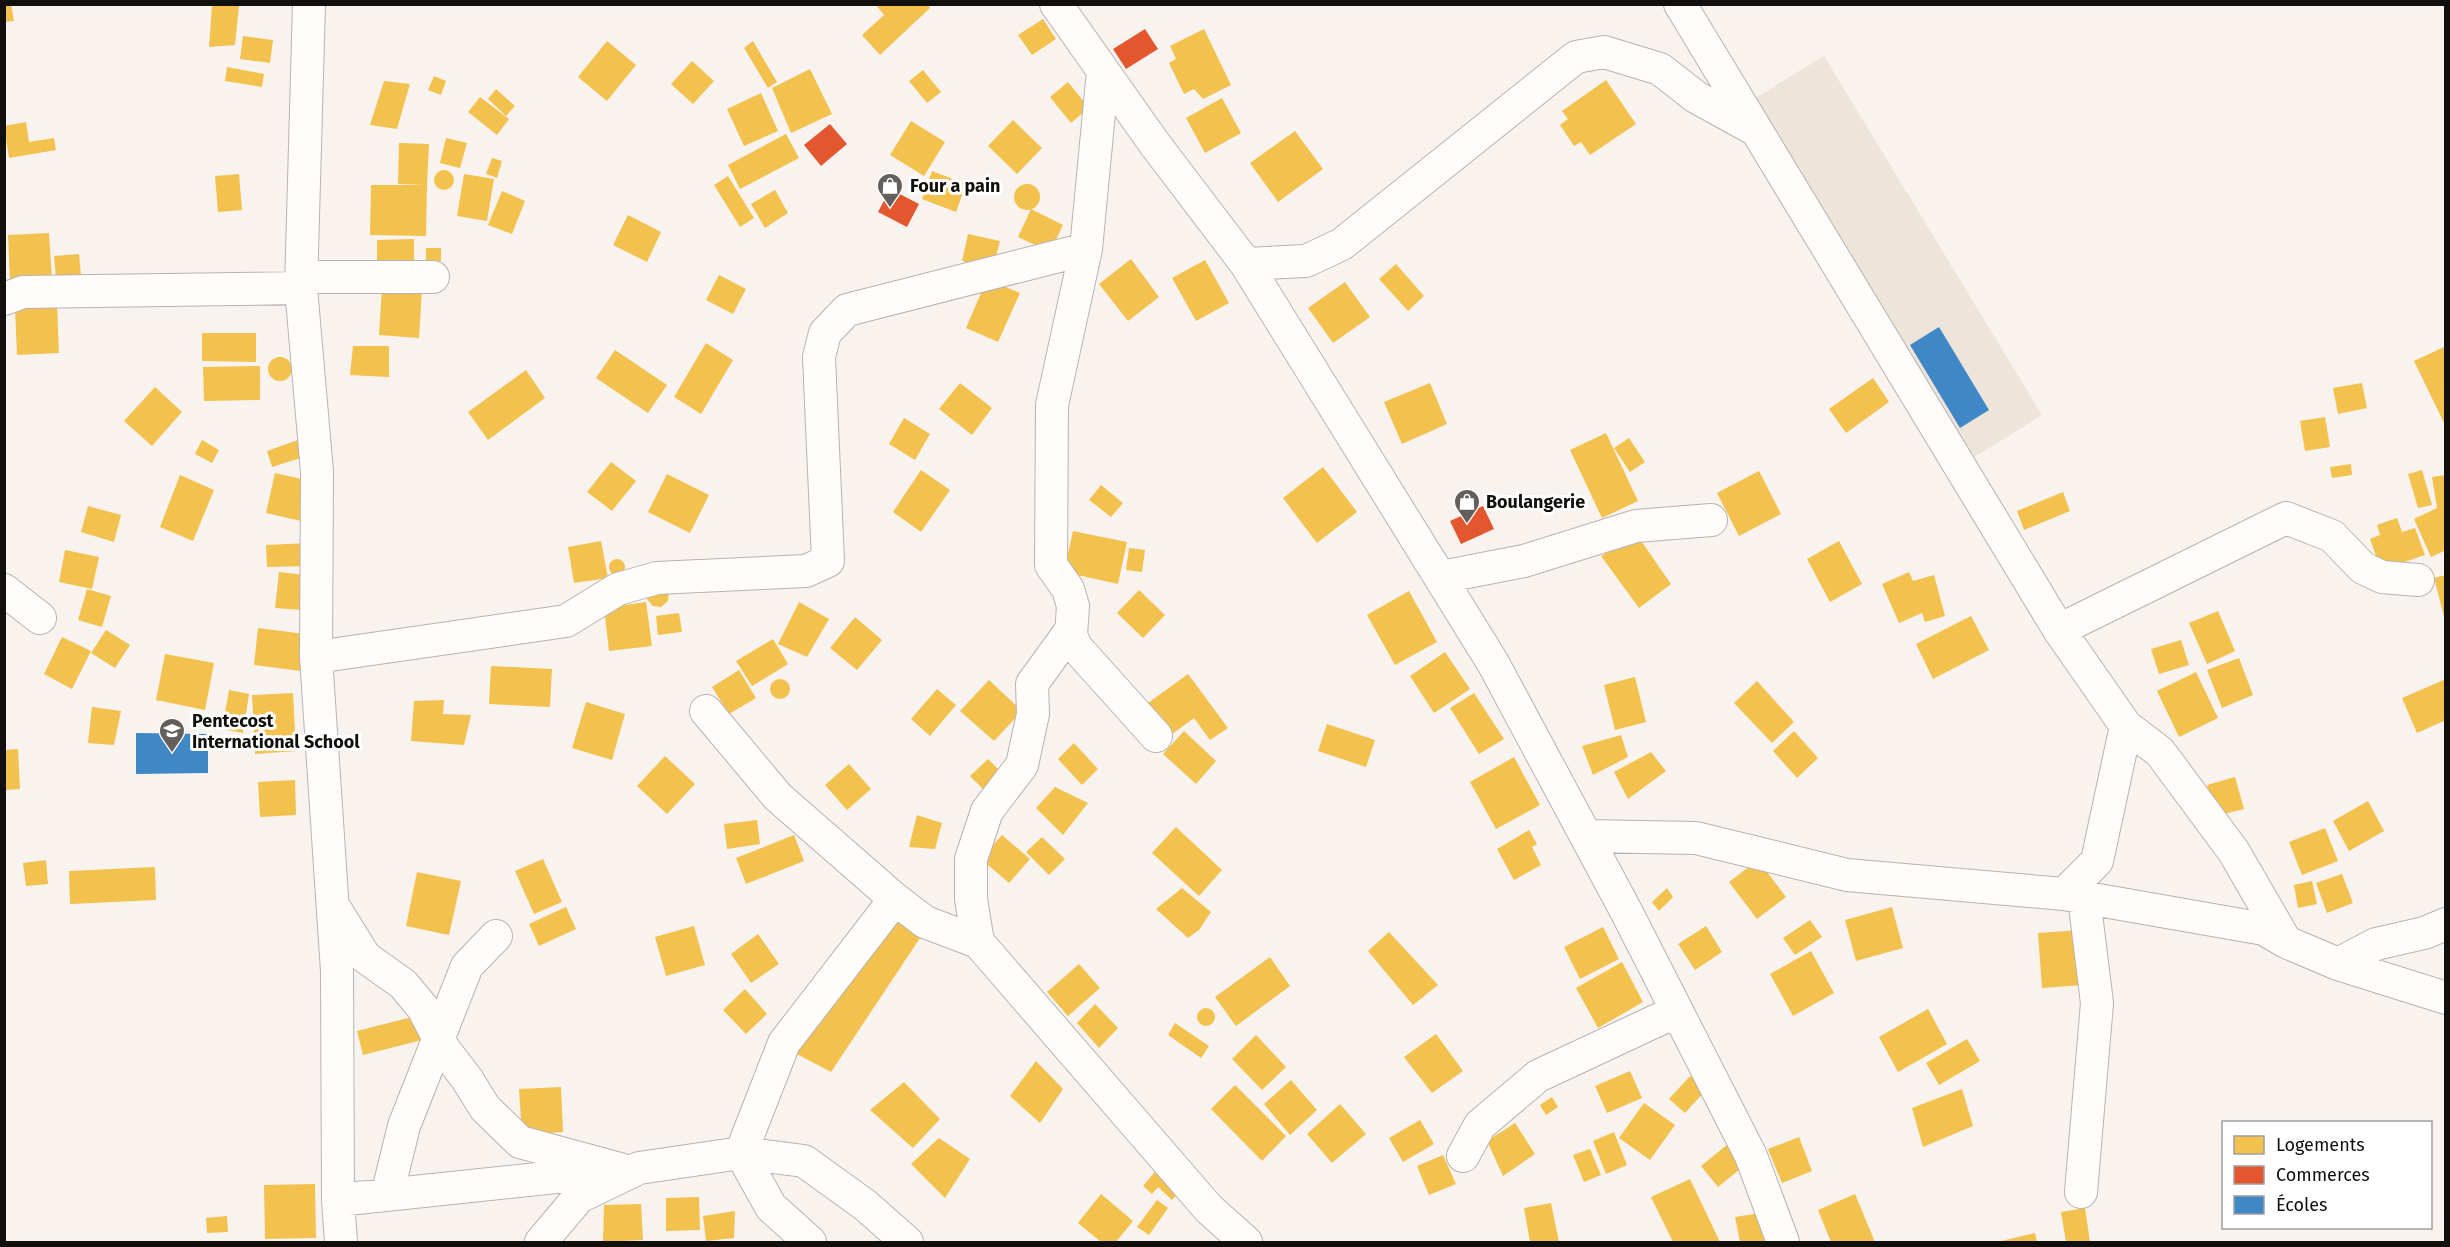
<svg xmlns="http://www.w3.org/2000/svg" width="2450" height="1247" viewBox="0 0 2450 1247" font-family="'Fira Sans',sans-serif">
	<style>
		.built { fill: #ede4da }
		.homes { fill: #f2c14e }
		.shops { fill: #e4572e }
		.schools { fill: #3f88c5 }
		.lines { fill: none; stroke-linecap: round; stroke-linejoin: round }
		.minor-casing { stroke: #b7b3b0; stroke-width: 34 }
		.minor { stroke: #fefdfc; stroke-width: 32 }
		.labels { text-anchor: middle; stroke-width: 6; stroke-linejoin: round; paint-order: stroke }
		.poi-label { font-size: 18px; font-weight: bold; fill: #12100d; stroke: #fff; text-anchor: start }
	</style>
	<rect width="100%" height="100%" fill="#f8f3ee"/>
	<path class="built" d="M1824 56 2042 415 1971 459 1752 100Z"/>
	<path class="homes" d="M4 4H11L14 21 4 22Z
		M875 4H927L930 8 880 55 862 35 884 15Z
		M212 5 239 6 235 45 209 47Z
		M1043 19 1056 39 1032 55 1018 35Z
		M1204 29 1231 85 1203 99 1194 89 1184 94 1169 63 1176 59 1170 46Z
		M243 36 273 40 270 63 240 59Z
		M607 41 636 65 607 101 578 77Z
		M753 41 777 82 768 88 744 48Z
		M692 61 714 81 693 104 671 84Z
		M227 67 264 74 262 87 225 81Z
		M810 69 832 114 791 133 772 88Z
		M923 70 941 92 927 103 909 81Z
		M434 76 446 81 441 95 428 90Z
		M1606 80 1636 124 1590 155 1581 142 1574 146 1560 125 1568 119 1562 111Z
		M384 81 410 84 397 129 370 125Z
		M1068 82 1089 108 1071 123 1050 97Z
		M496 89 515 106 506 116 488 99Z
		M761 93 778 131 744 146 727 109Z
		M480 97 509 119 497 135 468 112Z
		M1222 98 1241 133 1205 153 1186 118Z
		M1013 120 1042 148 1017 174 988 146Z
		M911 121 945 142 924 176 890 155Z
		M26 122 29 142 54 138 56 150 9 158 4 126Z
		M1295 131 1323 169 1278 202 1250 163Z
		M786 134 799 158 740 189 728 165Z
		M446 138 467 143 460 168 440 163Z
		M399 143 429 144 427 185 398 184Z
		M492 158 502 161 497 178 486 174Z
		M434 180a10 10 0 1 1 20 0a10 10 0 1 1-20 0Z
		M932 171 966 184 956 212 922 199Z
		M239 174 242 210 218 212 215 176Z
		M464 174 494 179 487 221 457 216Z
		M728 176 754 218 740 227 714 185Z
		M1014 197a13 13 0 1 1 26 0a13 13 0 1 1-26 0Z
		M371 185H427L426 236 370 235Z
		M775 190 788 213 765 228 751 204Z
		M502 191 525 201 512 234 488 225Z
		M1031 209 1063 225 1050 252 1018 237Z
		M628 215 661 232 647 262 613 245Z
		M49 233 52 278 10 280 8 235Z
		M968 234 1000 241 993 269 962 261Z
		M414 239V271H377V240Z
		M426 248H441V261H426Z
		M79 254 81 276 56 278 54 256Z
		M1131 259 1159 297 1128 321 1099 284Z
		M1205 260 1229 303 1196 321 1172 278Z
		M1396 264 1424 296 1408 311 1379 279Z
		M719 275 746 289 733 314 706 300Z
		M987 279 1020 293 998 342 966 328Z
		M1345 282 1370 317 1333 343 1308 308Z
		M382 287 422 289 419 338 379 335Z
		M57 305 59 353 17 355 15 308Z
		M202 333H256V362L202 361Z
		M706 343 733 360 701 414 674 397Z
		M353 346H389V377L350 375Z
		M2446 346V427L2414 361Z
		M615 350 667 385 648 413 596 378Z
		M268 369a12 12 0 1 1 24 0a12 12 0 1 1-24 0Z
		M260 366V400L204 401 203 367Z
		M526 370 545 398 488 440 468 412Z
		M1873 378 1889 402 1846 433 1829 409Z
		M960 383 992 408 972 435 939 409Z
		M1430 383 1447 424 1402 444 1384 402Z
		M2362 383 2367 408 2338 414 2333 388Z
		M155 387 182 412 152 446 124 421Z
		M2325 417 2330 447 2305 451 2300 421Z
		M904 418 930 434 915 460 889 444Z
		M1606 433 1638 501 1602 518 1570 450Z
		M1629 438 1645 462 1630 472 1614 448Z
		M202 440 219 450 212 463 195 454Z
		M298 440 304 457 272 467 267 451Z
		M611 462 636 481 612 511 587 492Z
		M2351 464 2352 475 2332 478 2330 467Z
		M1323 467 1357 512 1317 543 1283 498Z
		M921 470 950 490 921 532 893 512Z
		M2422 470 2432 505 2418 508 2408 474Z
		M1759 471 1781 514 1739 536 1717 493Z
		M275 473 310 481 301 521 266 513Z
		M667 474 709 495 690 533 648 512Z
		M180 475 214 490 193 541 160 527Z
		M2446 475V550L2431 557 2414 519 2437 508 2432 477Z
		M1101 485 1123 503 1111 517 1089 500Z
		M2063 492 2070 511 2024 530 2017 511Z
		M88 506 121 515 114 542 81 532Z
		M2397 518 2402 532 2415 528 2425 555 2381 570 2370 539 2380 535 2377 525Z
		M1073 531 1127 542 1118 584 1064 572Z
		M1637 535 1671 584 1639 608 1601 556Z
		M601 541 608 578 574 583 568 547Z
		M1839 541 1862 584 1830 602 1807 559Z
		M309 543 310 566 267 567 266 545Z
		M1129 548 1145 550 1142 572 1126 570Z
		M65 550 99 557 92 589 59 582Z
		M609 567a8 8 0 1 1 16 0a8 8 0 1 1-16 0Z
		M279 572 305 575 302 610 275 608Z
		M1909 572 1913 581 1934 575 1945 616 1925 622 1922 613 1899 623 1882 584Z
		M2446 575V619L2445 620 2434 578Z
		M87 589 111 596 102 627 78 620Z
		M1139 590 1165 615 1143 638 1117 613Z
		M1409 591 1437 642 1395 665 1367 615Z
		M669 592 668 601 661 607 653 606 647 599V595Z
		M646 602 652 646 609 651 604 608Z
		M799 602 829 619 807 657 778 644Z
		M2218 611 2235 651 2207 664 2189 623Z
		M679 613 682 632 658 635 656 616Z
		M1971 616 1989 650 1933 679 1916 644Z
		M855 617 882 640 857 670 830 648Z
		M258 628 305 634 301 671 254 665Z
		M106 630 130 645 115 668 91 653Z
		M62 637 91 651 72 689 44 674Z
		M773 639 788 664 752 686 736 661Z
		M2181 640 2189 665 2159 674 2151 649Z
		M1445 652 1470 689 1434 713 1410 676Z
		M165 654 214 663 205 710 156 700Z
		M2239 658 2253 695 2222 708 2207 670Z
		M491 666 552 669 550 707 489 704Z
		M739 670 756 698 729 714 712 687Z
		M2196 672 2218 718 2179 737 2157 691Z
		M1188 674 1228 728 1210 740 1194 718 1171 735 1148 703Z
		M1635 677 1646 722 1615 730 1604 685Z
		M2446 679V720L2417 733 2402 698Z
		M770 689a10 10 0 1 1 20 0a10 10 0 1 1-20 0Z
		M989 680 1022 711 994 741 960 711Z
		M1757 681 1794 722 1772 743 1734 703Z
		M937 689 956 705 930 736 911 719Z
		M229 690 249 694 243 733 222 729Z
		M293 693 296 751 255 754 252 695Z
		M1474 693 1504 739 1479 754 1450 708Z
		M444 700 443 714 471 715 464 745 411 741 414 701Z
		M586 702 625 714 612 760 572 748Z
		M92 707 121 711 114 745 88 743Z
		M1327 724 1375 740 1366 767 1318 751Z
		M1184 731 1216 761 1196 784 1163 754Z
		M1794 731 1818 758 1797 778 1773 751Z
		M1621 735 1628 757 1593 775 1582 746Z
		M1074 743 1098 769 1082 785 1058 759Z
		M18 749 20 789 5 790V750Z
		M1651 752 1666 771 1628 799 1614 772Z
		M665 756 695 784 667 814 637 786Z
		M1514 757 1540 805 1496 829 1470 782Z
		M988 759 1006 777 988 794 970 776Z
		M849 764 871 789 847 810 825 785Z
		M2235 777 2244 809 2216 816 2207 785Z
		M295 780 296 815 260 817 258 782Z
		M1055 787 1088 803 1063 835 1036 808Z
		M2368 801 2384 831 2349 851 2333 821Z
		M917 815 942 823 935 849 909 847Z
		M757 820 760 844 727 849 724 824Z
		M1176 827 1222 870 1199 896 1152 853Z
		M2325 828 2338 861 2302 875 2289 842Z
		M1529 830 1537 844 1532 847 1541 865 1514 880 1497 849Z
		M794 835 804 861 746 884 736 858Z
		M1002 835 1030 859 1009 883 981 859Z
		M1042 837 1065 859 1049 875 1026 852Z
		M543 859 562 902 534 914 515 871Z
		M46 860 48 884 26 886 23 863Z
		M1758 860 1786 897 1757 919 1729 882Z
		M155 867 156 900 70 904 69 871Z
		M417 872 461 881 449 935 406 926Z
		M2342 874 2353 903 2327 913 2316 883Z
		M2312 881 2317 904 2298 908 2294 885Z
		M1182 888 1211 912 1199 930 1188 938 1156 909Z
		M1667 888 1673 897 1659 911 1652 902Z
		M566 907 576 929 539 946 529 924Z
		M1892 907 1903 948 1856 961 1845 920Z
		M896 909 924 932 831 1072 791 1051Z
		M1810 920 1822 937 1795 955 1783 938Z
		M694 926 705 965 666 976 655 937Z
		M1706 926 1722 952 1695 970 1678 944Z
		M1603 927 1619 959 1580 979 1564 947Z
		M2080 930 2084 985 2042 988 2038 933Z
		M1389 932 1438 985 1413 1005 1368 951Z
		M758 934 779 964 751 983 731 954Z
		M1811 951 1834 993 1793 1016 1770 974Z
		M1270 957 1290 986 1236 1026 1215 997Z
		M1622 962 1643 1002 1598 1028 1576 988Z
		M1079 964 1100 988 1068 1016 1047 992Z
		M745 989 767 1014 746 1034 723 1010Z
		M1095 1004 1118 1028 1099 1048 1077 1023Z
		M1197 1017a9 9 0 1 1 18 0a9 9 0 1 1-18 0Z
		M1928 1009 1947 1044 1898 1072 1879 1037Z
		M420 1015 426 1039 363 1055 357 1031Z
		M1175 1023 1209 1046 1201 1058 1168 1035Z
		M1436 1034 1463 1071 1432 1093 1404 1057Z
		M1256 1035 1286 1067 1262 1090 1232 1059Z
		M1967 1039 1980 1061 1939 1085 1926 1063Z
		M1036 1061 1063 1089 1040 1123 1010 1096Z
		M1630 1071 1642 1098 1607 1113 1595 1086Z
		M1690 1076 1706 1090 1685 1113 1669 1099Z
		M1291 1080 1317 1110 1290 1135 1264 1104Z
		M904 1082 940 1119 913 1148 870 1110Z
		M1235 1085 1286 1136 1262 1161 1211 1109Z
		M561 1087 563 1132 522 1135 519 1089Z
		M1962 1089 1973 1126 1923 1147 1912 1108Z
		M1552 1097 1558 1107 1546 1115 1540 1105Z
		M1644 1103 1675 1125 1650 1160 1619 1138Z
		M1340 1104 1366 1134 1332 1163 1307 1134Z
		M1420 1120 1434 1144 1403 1162 1389 1138Z
		M1515 1123 1535 1154 1503 1176 1487 1141Z
		M1614 1132 1627 1165 1606 1174 1593 1141Z
		M1799 1137 1812 1171 1782 1183 1768 1149Z
		M939 1138 970 1159 945 1198 911 1164Z
		M1728 1144 1745 1165 1718 1187 1701 1166Z
		M1590 1149 1601 1175 1584 1182 1573 1155Z
		M1443 1155 1456 1184 1429 1195 1417 1166Z
		M1163 1162 1187 1184 1172 1200 1158 1187 1152 1194 1143 1186Z
		M1690 1179 1720 1242H1673L1651 1197Z
		M315 1184 316 1238 265 1239 264 1185Z
		M1101 1194 1133 1221 1116 1242H1101L1078 1223Z
		M1855 1194 1875 1242H1831L1818 1210Z
		M699 1197 700 1230 666 1231V1198Z
		M1157 1200 1168 1208 1149 1235 1137 1227Z
		M1551 1203 1559 1242H1530L1524 1208Z
		M641 1204 643 1240 603 1242 604 1205Z
		M2085 1208 2090 1242H2066L2061 1212Z
		M735 1211 734 1238 706 1241 703 1216Z
		M1760 1213 1765 1242H1740L1735 1217Z
		M227 1216 228 1232 207 1233 206 1218Z
		M2035 1233 2037 1242H1997Z"/>
	<path class="shops" d="M1145 29 1158 49 1126 69 1113 49Z
		M830 124 847 144 821 166 804 145Z
		M890 189 919 204 907 227 878 212Z
		M1483 506 1494 529 1461 544 1450 521Z"/>
	<path class="schools" d="M1939 327 1989 410 1960 428 1910 345Z
		M136 733 208 734V773L136 774Z"/>
	<g class="lines">
		<defs>
			<path id="minor" d="M309 4 301 288 317 472 316 657 337 971 338 1200 341 1242
				M1056 4 1154 143 1246 264 1493 663 1626 911 1751 1156 1783 1242
				M1103 71 1086 249 1052 405 1051 565 1068 589 1073 606 1071 635 1076 647 1156 736
				M1246 264 1306 261 1342 244 1576 57 1604 52 1660 69 1696 97 1754 129
				M301 277H433
				M4 299 23 292 301 288
				M1441 577 1524 561 1636 526 1711 520
				M4 590 40 618
				M2059 630 2286 518 2332 536 2363 568 2382 577 2418 580
				M316 657 566 621 618 589 657 578 806 571 828 561 819 357 825 333 847 310 1086 249
				M706 711 778 797 895 899 925 922 978 942 1209 1209 1246 1242
				M2126 726 2160 752 2234 852 2286 942
				M1586 836 1696 838 1847 875 2064 894 2097 861 2126 726 2059 630 1680 4
				M2064 894 2264 929 2286 942 2338 964 2376 944 2424 933 2446 924
				M334 907 365 957 403 984 423 1008 444 1049 467 1079 485 1108 520 1142 623 1170
				M978 942 971 899V859L987 811 1022 765 1033 714 1032 684 1071 630
				M2338 964 2446 998
				M1463 1156 1480 1125 1538 1076 1677 1011
				M2081 1192 2097 1003 2084 898
				M387 1195 404 1126 467 966 496 936
				M338 1200 603 1172
				M541 1242 579 1197 639 1168 741 1153 804 1161 865 1205 907 1242
				M810 1242 771 1207 741 1153 784 1043 895 899"/>
		</defs>
		<use href="#minor" class="minor-casing"/>
		<use href="#minor" class="minor"/>
	</g>
	<defs>
		<symbol id="shop-pin" viewBox="-11 -11 22 30"><path d="M0 17L-7.5 6A9.5 9.5 0 1 1 7.5 6Z" fill="#625f5c" stroke="#fff"/><path d="M-5-2.5h2.3a2.7 3.5 0 0 1 5.4 0H5L5.5 6h-11ZM-1.5-2.5h3a1.5 2.3 0 0 0-3 0Z" fill="#fff"/></symbol>
		<symbol id="school-pin" viewBox="-11 -11 22 30"><path d="M0 17L-7.5 6A9.5 9.5 0 1 1 7.5 6Z" fill="#625f5c" stroke="#fff"/><path d="M0-5L7-2L0 1L-7-2ZM-4 1L0 2.5L4 1V4Q0 6-4 4Z" fill="#fff"/></symbol>
	</defs>
	<g fill-rule="evenodd">
		<use href="#shop-pin" x="875" y="171" width="30" height="40"/>
		<use href="#shop-pin" x="1452" y="487" width="30" height="40"/>
		<use href="#school-pin" x="157" y="716" width="30" height="40"/>
	</g>
	<g class="labels">
		<g class="poi-label">
			<text x="910" y="192">Four a pain</text>
			<text x="1486" y="508">Boulangerie</text>
			<text x="192" y="727">Pentecost<tspan x="192" dy="21">International School</tspan></text>
		</g>
	</g>
	<rect width="2450" height="1247" fill="none" stroke="#12100d" stroke-width="12"/>
	<rect x="2222" y="1121" width="210" height="108" fill="#ffffff" stroke="#a09f9e" stroke-width="1.5"/>
	<rect x="2234" y="1136" width="30" height="18" fill="#f2c14e" stroke="#a09f9e" stroke-width="1.5"/>
	<text x="2276" y="1151" font-size="18" fill="#12100d">Logements</text>
	<rect x="2234" y="1166" width="30" height="18" fill="#e4572e" stroke="#a09f9e" stroke-width="1.5"/>
	<text x="2276" y="1181" font-size="18" fill="#12100d">Commerces</text>
	<rect x="2234" y="1196" width="30" height="18" fill="#3f88c5" stroke="#a09f9e" stroke-width="1.5"/>
	<text x="2276" y="1211" font-size="18" fill="#12100d">Écoles</text>
</svg>
